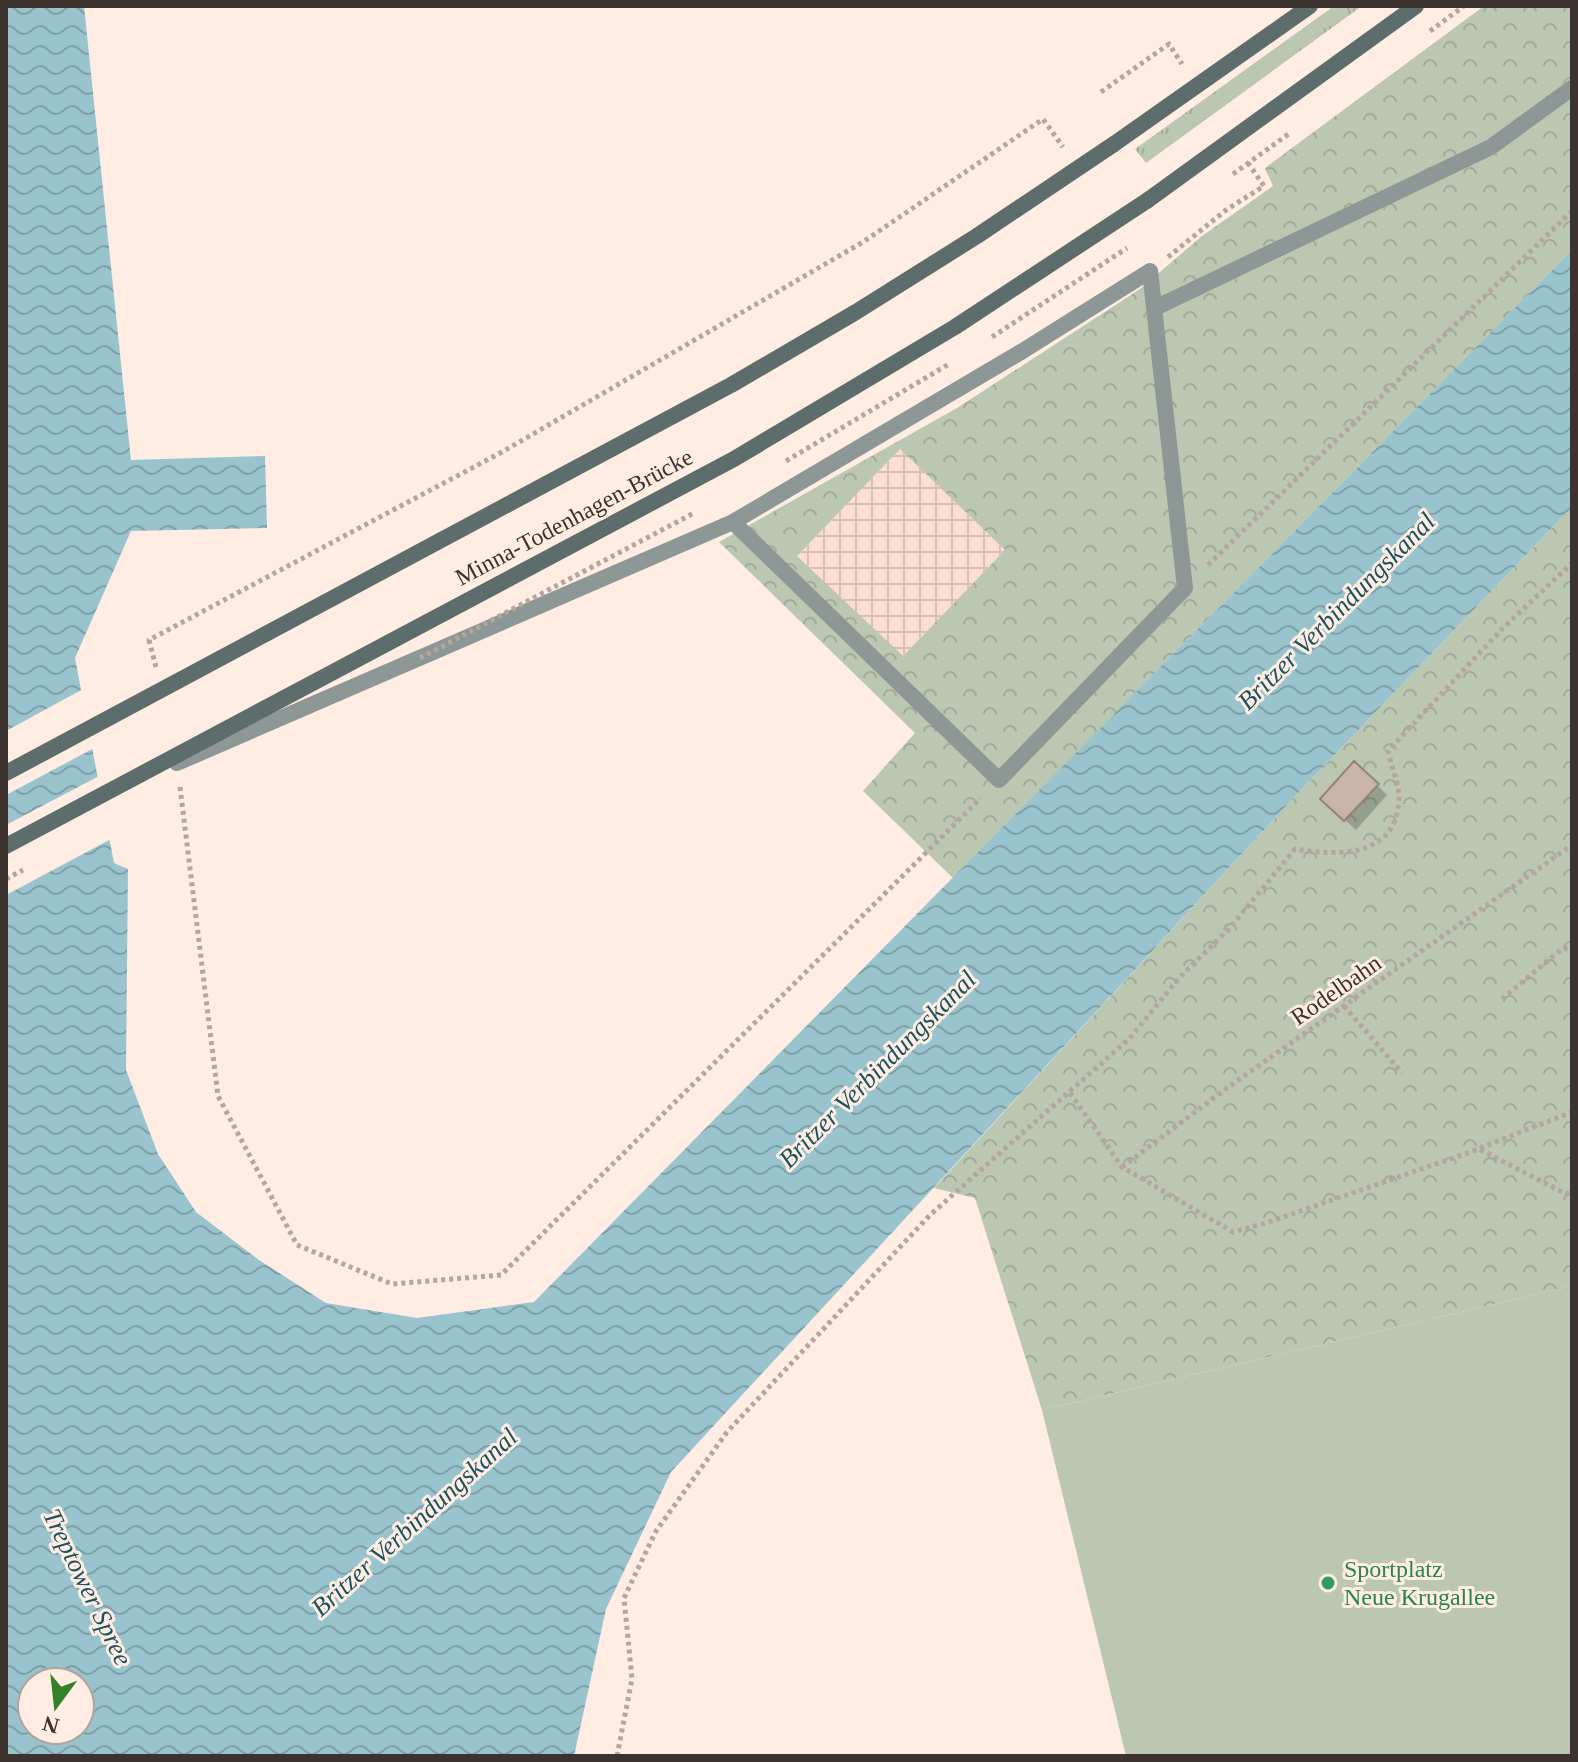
<svg xmlns="http://www.w3.org/2000/svg" width="1578" height="1762" viewBox="0 0 1578 1762" font-family="Georgia,serif">
	<style>
		.industrial { fill: url(#industrial-grid) }
		.grass { fill: url(#grass-tufts) }
		.forest { fill: url(#forest-crowns); fill-rule: evenodd }
		.garden { fill: #bbc7b1 }
		.water { fill: url(#water-waves); fill-rule: evenodd }
		.pier { fill: #ffede4 }
		.shadow { fill: #0003 }
		.building { fill: #c8b5a8; stroke: #948276; stroke-width: 2 }
		.lines { fill: none; stroke-linecap: round; stroke-linejoin: round }
		.path { stroke: #b4a59e; stroke-width: 5; stroke-dasharray: 4 4; stroke-linecap: butt }
		.service { stroke: #8c9796; stroke-width: 16 }
		.secondary { stroke: #5d6d6b; stroke-width: 16 }
		.path-bridge { stroke: #b4a59e; stroke-width: 5; stroke-dasharray: 4 4; stroke-linecap: butt }
		.secondary-bridge { stroke: #5d6d6b; stroke-width: 16 }
		.leisure-dot { fill: #2e9e5b; stroke: #ffede4; stroke-width: 3 }
		.labels { text-anchor: middle; stroke-width: 6; stroke-linejoin: round; paint-order: stroke }
		.street-label { font-size: 24px; fill: #3c332f; stroke: #ffede4 }
		.leisure-label { font-size: 24px; fill: #27864d; stroke: #ffede4; text-anchor: start }
		.water-label { font-size: 26px; font-style: italic; fill: #18535e; stroke: #ffede4 }
	</style>
	<defs>
		<pattern id="industrial-grid" width="8" height="8" patternUnits="userSpaceOnUse" patternTransform="scale(2)"><rect width="8" height="8" fill="#fcded0"/><path d="M0 4h8M4 0v8" fill="none" stroke="#d9bfb3"/></pattern>
		<pattern id="grass-tufts" width="24" height="20" patternUnits="userSpaceOnUse" patternTransform="scale(2)"><rect width="24" height="20" fill="#bbc7b1"/><path d="M3 7l-1-3M5 7V3M7 7l1-3M15 17l-1-3M17 17v-4M19 17l1-3" fill="none" stroke="#a2ab99"/></pattern>
		<pattern id="forest-crowns" width="20" height="18" patternUnits="userSpaceOnUse" patternTransform="scale(2)"><rect width="20" height="18" fill="#bbc7b1"/><path d="M2 6a3 3 0 1 1 6 0M12 15a3 3 0 1 1 6 0" fill="none" stroke="#a2ab99"/></pattern>
		<pattern id="water-waves" width="16" height="10" patternUnits="userSpaceOnUse" patternTransform="scale(2)"><rect width="16" height="10" fill="#99c4ce"/><path d="M0 5q4-4 8 0t8 0" fill="none" stroke="#7ea0a8"/></pattern>
	</defs>
	<rect width="100%" height="100%" fill="#ffede4"/>
	<path class="industrial" d="M900 449 1005 550 902 657 797 556Z"/>
	<path class="grass" d="M1334 6H1362L1146 163 1135 149Z"/>
	<path class="forest" d="M1484 6H1572V250L953 878 863 791 915 733 719 542 957 408 1140 289 1202 236 1273 186 1265 168ZM900 449 1005 550 903 656 797 556Z
		M1572 507V1286L1042 1410 975 1198 934 1188 1300 791Z"/>
	<path class="garden" d="M1572 1286V1756H1126L1042 1410Z"/>
	<path class="water" d="M6 6H84L131 460 265 456 267 528 131 531 75 658 114 863 128 869 126 1070 158 1154 196 1212 259 1260 326 1303 417 1318 534 1302 1572 250V507L1300 791 671 1472 606 1609 574 1756H6ZM32 1682H80V1730H32Z"/>
	<path class="pier" d="M85 688 96 747 6 795V731Z
		M101 775 113 838 6 895V825Z"/>
	<path class="shadow" d="M1377 785 1387 795 1356 830 1333 809Z"/>
	<path class="building" d="M1354 761 1379 784 1344 821 1320 799Z"/>
	<g class="lines">
		<path class="path" d="M1430 31 1464 6
			M1101 92 1169 44 1182 64
			M1233 174 1290 133
			M1168 257 1226 210 1264 186 1248 163
			M1208 565 1572 211
			M156 667 149 640 502 452 863 242 1043 119 1063 147
			M180 787 218 1096 297 1245 392 1284 501 1275 981 798
			M1502 999 1563 948 1572 949
			M1344 1006 1402 1073
			M1070 1093 1122 1167 1233 1232 1266 1223 1479 1149 1564 1193 1572 1194
			M1480 1148 1572 1112
			M1122 1167 1227 1088 1572 845
			M617 1756 632 1679 624 1598 656 1531 727 1432 930 1215 1130 1038 1179 978 1229 929 1295 849C1338 856 1395 858 1399 801 1400 785 1391 766 1388 751L1501 630 1572 563"/>
		<path class="service" d="M1150 271 1185 588 999 780 733 522 1021 352Z
			M1155 308 1491 147 1572 88
			M177 763 733 522"/>
		<path class="secondary" d="M1114 144 1310 6
			M1148 200 1416 6"/>
		<path class="path-bridge" d="M992 337 1127 248
			M786 461 949 364
			M420 658 694 513
			M6 879 23 870"/>
		<path class="secondary-bridge" d="M6 773 731 385 856 312 977 236 1114 144
			M6 846 734 459 955 327 1148 200"/>
	</g>
	<circle class="leisure-dot" cx="1328" cy="1583" r="8"/>
	<g class="labels">
		<g class="street-label">
			<text transform="translate(574 517) rotate(-28)" y="8">Minna-Todenhagen-Brücke</text>
			<text transform="translate(1336 990) rotate(-35)" y="8">Rodelbahn</text>
		</g>
		<g class="leisure-label">
			<text x="1344" y="1577">Sportplatz<tspan x="1344" dy="28">Neue Krugallee</tspan></text>
		</g>
		<g class="water-label">
			<text transform="translate(1336 611) rotate(-45)" y="9">Britzer Verbindungskanal</text>
			<text transform="translate(877 1069) rotate(-45)" y="9">Britzer Verbindungskanal</text>
			<text transform="translate(414 1522) rotate(-42)" y="9">Britzer Verbindungskanal</text>
			<text transform="translate(88 1587) rotate(64)" y="9">Treptower Spree</text>
		</g>
	</g>
	<rect width="1578" height="1762" fill="none" stroke="#3c332f" stroke-width="16"/>
	<g transform="translate(56 1706) rotate(195)"><circle r="38" fill="#ffede4" stroke="#b1a39c" stroke-width="2"/>
	<path d="M0-6L14 30L0 20L-14 30Z" fill="#34812a"/>
	<text y="-12" font-size="22" font-weight="bold" text-anchor="middle" fill="#3c332f">N</text>
	</g>
</svg>
